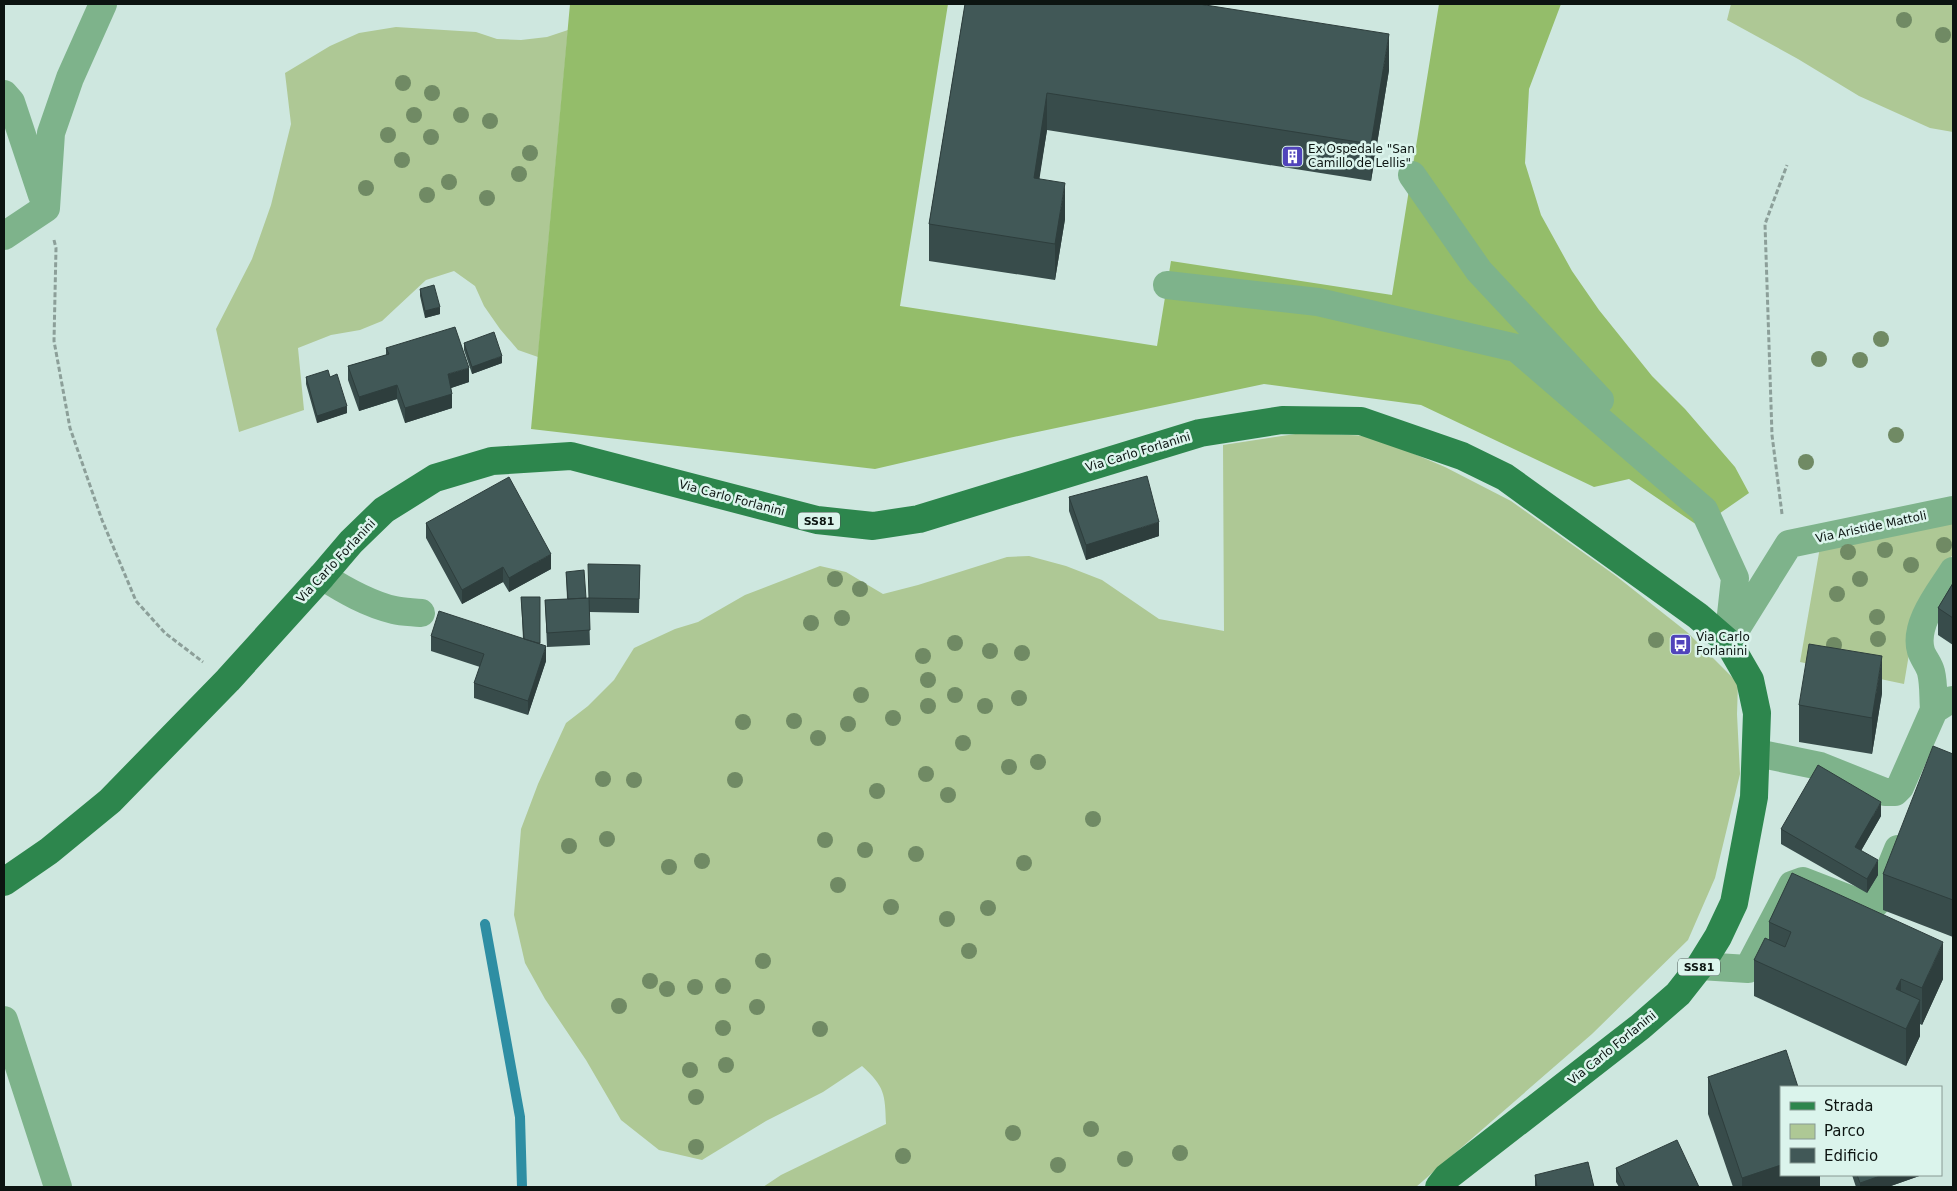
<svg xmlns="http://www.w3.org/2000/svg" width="1957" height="1191" viewBox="0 0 1957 1191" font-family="'DejaVu Sans',sans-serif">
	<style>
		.green { fill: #aec895 }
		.forest { fill: #94bd6a }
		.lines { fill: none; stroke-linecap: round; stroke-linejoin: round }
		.stream { stroke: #2e8ea3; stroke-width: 10 }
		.path { stroke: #8c9f99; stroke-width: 3; stroke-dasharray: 5 2.5; stroke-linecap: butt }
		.minor { stroke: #7eb38b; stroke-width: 28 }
		.major { stroke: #2d864d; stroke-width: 28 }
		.tree { fill: #708a64 }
		.wall { fill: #384c4b }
		.shaded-wall { fill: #2e3e3d }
		.building { fill: #415857; stroke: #2e3e3d }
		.labels { text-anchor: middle; stroke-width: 5; stroke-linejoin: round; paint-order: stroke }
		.shield { fill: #dbf4ec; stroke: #4a5753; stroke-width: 1 }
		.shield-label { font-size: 11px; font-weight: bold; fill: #0c1411 }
		.poi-label { font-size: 12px; fill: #0c1411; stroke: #dbf4ec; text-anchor: start }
		.street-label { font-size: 12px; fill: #0c1411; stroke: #dbf4ec }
	</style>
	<rect width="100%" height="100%" fill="#cee7df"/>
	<path class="green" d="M1731 4H1953V132L1930 128 1859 96 1798 59 1727 20Z
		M396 27 476 32 497 39 521 40 547 37 568 30 538 357 518 350 500 329 484 306 475 286 454 271 426 280 382 321 360 330 331 335 298 348 304 410 239 432 216 329 252 259 271 205 291 124 285 73 330 46 359 33Z
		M1302 433 1372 436 1445 467 1511 501 1616 576 1687 632 1738 683 1737 714 1740 774 1715 878 1688 940 1592 1034 1416 1187H763L781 1175 886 1124C885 1094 885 1087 862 1066L823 1092 766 1121 702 1160 659 1150 621 1120 586 1060 545 999 525 963 514 915 521 829 538 784 566 723 588 706 614 680 634 648 675 629 698 622 745 595 820 566 846 572 883 594 918 585 1007 557 1029 556 1066 566 1102 580 1159 619 1224 631 1223 445Z
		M1953 517V554L1945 567 1909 654 1904 684 1800 662 1820 547Z"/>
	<path class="forest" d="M570 4H948L900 306 1157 346 1171 261 1392 295 1439 4H1561L1529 89 1525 163 1541 215 1572 271 1599 310 1652 376 1685 409 1735 467 1749 493 1700 527 1629 479 1594 487 1421 405 1264 384 1009 438 875 469 531 429Z"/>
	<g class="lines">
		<path class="stream" d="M485 924 520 1117 522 1187"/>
		<path class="path" d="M54 240 56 248 54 341 70 428 102 520 136 601 165 633 203 662
			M1782 514 1772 435 1765 224 1787 165"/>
		<path class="minor" d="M4 94 11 102 42 195
			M1412 175 1479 271 1600 400
			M46 208 51 133 70 78 103 4
			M4 236 46 208
			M1167 285 1318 302 1516 348 1704 510 1735 578 1728 642
			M322 576C344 590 368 604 394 610 402 612 412 612 421 613
			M1731 637 1789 544 1953 510
			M1934 710C1933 697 1934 684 1931 672 1929 664 1923 658 1921 651 1913 624 1940 592 1953 571
			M1757 753 1820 766 1885 792H1895L1900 787 1934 710 1948 701 1953 700
			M1700 966 1748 969 1792 885 1803 881 1865 905 1876 903 1898 849
			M4 1020 58 1187"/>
		<path class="major" d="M4 882 49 851 110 801 228 680 322 576 351 542 384 510 435 478 492 461 571 456 817 520 873 526 919 519 1200 433 1282 420 1361 421 1462 456 1505 477 1698 616 1728 642 1750 680 1757 713 1754 797 1734 903 1718 937 1700 966 1678 994 1640 1027 1447 1177 1439 1187"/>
	</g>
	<g class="tree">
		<circle cx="1904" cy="20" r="8"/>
		<circle cx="1943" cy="35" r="8"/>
		<circle cx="403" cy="83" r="8"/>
		<circle cx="432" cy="93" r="8"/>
		<circle cx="414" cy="115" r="8"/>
		<circle cx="461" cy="115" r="8"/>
		<circle cx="490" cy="121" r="8"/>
		<circle cx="388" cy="135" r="8"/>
		<circle cx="431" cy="137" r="8"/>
		<circle cx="530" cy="153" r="8"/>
		<circle cx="402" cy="160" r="8"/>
		<circle cx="519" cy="174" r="8"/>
		<circle cx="449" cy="182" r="8"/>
		<circle cx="366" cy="188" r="8"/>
		<circle cx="427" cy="195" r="8"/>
		<circle cx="487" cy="198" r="8"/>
		<circle cx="1881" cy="339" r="8"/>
		<circle cx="1819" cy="359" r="8"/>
		<circle cx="1860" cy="360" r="8"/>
		<circle cx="1896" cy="435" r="8"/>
		<circle cx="1806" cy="462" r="8"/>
		<circle cx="1944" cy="545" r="8"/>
		<circle cx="1885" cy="550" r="8"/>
		<circle cx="1848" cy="552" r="8"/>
		<circle cx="1911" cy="565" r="8"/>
		<circle cx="835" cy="579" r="8"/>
		<circle cx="1860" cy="579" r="8"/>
		<circle cx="860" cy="589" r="8"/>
		<circle cx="1837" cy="594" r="8"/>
		<circle cx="1877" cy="617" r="8"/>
		<circle cx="842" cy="618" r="8"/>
		<circle cx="811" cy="623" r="8"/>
		<circle cx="1878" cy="639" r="8"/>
		<circle cx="1656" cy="640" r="8"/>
		<circle cx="955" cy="643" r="8"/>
		<circle cx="1834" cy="645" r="8"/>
		<circle cx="990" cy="651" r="8"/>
		<circle cx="1022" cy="653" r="8"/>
		<circle cx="923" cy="656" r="8"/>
		<circle cx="928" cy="680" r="8"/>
		<circle cx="861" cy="695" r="8"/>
		<circle cx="955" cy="695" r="8"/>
		<circle cx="1019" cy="698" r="8"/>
		<circle cx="928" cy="706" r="8"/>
		<circle cx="985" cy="706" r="8"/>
		<circle cx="893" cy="718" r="8"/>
		<circle cx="794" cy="721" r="8"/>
		<circle cx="743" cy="722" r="8"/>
		<circle cx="848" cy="724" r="8"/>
		<circle cx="818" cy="738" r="8"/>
		<circle cx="963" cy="743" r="8"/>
		<circle cx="1038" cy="762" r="8"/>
		<circle cx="1009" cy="767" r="8"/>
		<circle cx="926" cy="774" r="8"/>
		<circle cx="603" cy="779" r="8"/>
		<circle cx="634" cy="780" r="8"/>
		<circle cx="735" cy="780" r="8"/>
		<circle cx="877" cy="791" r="8"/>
		<circle cx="948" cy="795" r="8"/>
		<circle cx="1093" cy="819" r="8"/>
		<circle cx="607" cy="839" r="8"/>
		<circle cx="825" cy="840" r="8"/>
		<circle cx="569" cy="846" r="8"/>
		<circle cx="865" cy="850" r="8"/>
		<circle cx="916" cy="854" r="8"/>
		<circle cx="702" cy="861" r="8"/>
		<circle cx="1024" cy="863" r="8"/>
		<circle cx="669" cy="867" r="8"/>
		<circle cx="838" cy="885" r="8"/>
		<circle cx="891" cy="907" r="8"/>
		<circle cx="988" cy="908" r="8"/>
		<circle cx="947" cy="919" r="8"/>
		<circle cx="969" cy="951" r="8"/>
		<circle cx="763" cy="961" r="8"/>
		<circle cx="650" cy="981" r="8"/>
		<circle cx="723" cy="986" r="8"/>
		<circle cx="695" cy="987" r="8"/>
		<circle cx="667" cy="989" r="8"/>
		<circle cx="619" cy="1006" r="8"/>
		<circle cx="757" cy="1007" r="8"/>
		<circle cx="723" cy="1028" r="8"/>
		<circle cx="820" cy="1029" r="8"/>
		<circle cx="726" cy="1065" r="8"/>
		<circle cx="690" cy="1070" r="8"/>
		<circle cx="696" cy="1097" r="8"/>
		<circle cx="1091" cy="1129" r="8"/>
		<circle cx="1013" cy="1133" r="8"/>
		<circle cx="696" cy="1147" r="8"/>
		<circle cx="1180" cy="1153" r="8"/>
		<circle cx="903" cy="1156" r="8"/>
		<circle cx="1125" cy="1159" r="8"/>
		<circle cx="1058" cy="1165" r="8"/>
	</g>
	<path class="wall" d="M965 4 1389 70 1371 181 1047 130 1039 178 1065 219 1055 280 929 261V224Z
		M420 289 440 314 425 318 420 296Z
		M464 343 502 363 472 374 464 350Z
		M386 348 469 382 451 388 452 408 405 423 397 399 359 411 348 380V366L386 355Z
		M306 377H330L347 413 317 423 306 384Z
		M1069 497 1159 536 1086 560 1069 511Z
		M426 523 551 569 509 592 503 582 462 604 426 538Z
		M640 565 639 613 589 612 590 645 547 647 545 600 567 599 566 572 586 598H588Z
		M1953 583V645L1938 635V608Z
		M521 597H540V644L546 661 528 715 474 698V683L480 667 431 651V636L523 639Z
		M1882 693 1872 754 1799 742V705Z
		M1953 754V937L1883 910V874Z
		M1881 816 1861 851 1878 875 1867 893 1781 844V829Z
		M1769 922 1943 979 1922 1025 1920 1024V1036L1906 1066 1754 996V960L1769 940Z
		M1708 1077 1820 1175V1187H1733L1708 1114Z
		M1616 1168 1699 1187H1619L1616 1182Z
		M1535 1175 1594 1187H1535Z
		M1852 1175H1922L1888 1187H1856Z"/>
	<path class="shaded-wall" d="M1389 34V70L1371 181V144Z
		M1047 93V130L1034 214V178Z
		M1065 183V219L1055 280V244Z
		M440 307V314L425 318V311Z
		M502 356V363L472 374V367Z
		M469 368V382L448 389V374Z
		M397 385V399L359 411V397Z
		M452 394V408L405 423V408Z
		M347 406V413L317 423V416Z
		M1159 522V536L1086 560V545Z
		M551 554V569L509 592V578Z
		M503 567V582L462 604V590Z
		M546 646V661L528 715V701Z
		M1882 656V693L1872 754V718Z
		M1881 802V816L1855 861V847Z
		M1878 860V875L1867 893V879Z
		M1943 942V979L1922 1025V988Z
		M1901 979V1015L1896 1025V989Z
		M1920 1000V1036L1906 1066V1029Z
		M1781 1165V1175H1820V1187H1742V1178Z
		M1883 1175H1922L1888 1187H1860V1183Z"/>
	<path class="building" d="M965 4H1199L1389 34 1371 144 1047 93 1034 178 1065 183 1055 244 929 224Z
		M434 285 440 307 425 311 420 289Z
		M455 327 469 368 448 374 452 394 405 408 397 385 359 397 348 366 389 354 386 348Z
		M494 332 502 356 472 367 464 343Z
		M328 370 330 377 337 374 347 406 317 416 306 377Z
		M1147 476 1159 522 1086 545 1069 497Z
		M509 477 551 554 509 578 503 567 462 590 426 523Z
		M588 564 640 565 639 599 589 598Z
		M584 570 586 598 568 599 566 572Z
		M1953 583V618L1938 608Z
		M521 597H540V643H538L524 639Z
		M589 598 590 630 547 633 545 600Z
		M439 611 546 646 528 701 474 683 484 654 431 636Z
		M1809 644 1882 656 1872 718 1799 705Z
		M1933 746 1953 754V900L1883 874Z
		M1818 765 1881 802 1855 847 1878 860 1867 879 1781 829Z
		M1792 873 1943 942 1922 988 1901 979 1896 989 1920 1000 1906 1029 1754 960 1765 938 1785 947 1791 932 1769 922Z
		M1786 1050 1798 1087H1781V1165L1742 1178 1708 1077Z
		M1677 1140 1699 1187H1625L1616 1168Z
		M1588 1162 1594 1187H1537L1535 1175Z
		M1857 1175H1883L1860 1183Z"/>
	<defs>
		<symbol id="building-square" viewBox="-11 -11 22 22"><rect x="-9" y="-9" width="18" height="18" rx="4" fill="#5144bb" stroke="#dbf4ec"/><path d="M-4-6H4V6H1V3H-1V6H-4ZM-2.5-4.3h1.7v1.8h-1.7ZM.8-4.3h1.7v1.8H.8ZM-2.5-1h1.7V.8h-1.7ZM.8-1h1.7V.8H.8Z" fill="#fff"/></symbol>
		<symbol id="bus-square" viewBox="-11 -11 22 22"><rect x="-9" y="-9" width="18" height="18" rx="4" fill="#5144bb" stroke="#dbf4ec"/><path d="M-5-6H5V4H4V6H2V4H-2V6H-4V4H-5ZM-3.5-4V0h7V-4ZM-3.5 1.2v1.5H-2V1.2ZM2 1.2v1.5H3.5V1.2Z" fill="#fff"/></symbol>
	</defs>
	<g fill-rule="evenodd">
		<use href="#building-square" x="1280" y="144" width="25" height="25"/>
		<use href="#bus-square" x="1668" y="632" width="25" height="25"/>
	</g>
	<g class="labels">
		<g class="shield">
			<rect x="798" y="512.5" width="42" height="17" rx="4"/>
			<rect x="1678" y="958.5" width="42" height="17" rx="4"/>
		</g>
		<g class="shield-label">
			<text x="819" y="525">SS81</text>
			<text x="1699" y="971">SS81</text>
		</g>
		<g class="poi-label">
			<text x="1308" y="153">Ex Ospedale "San<tspan x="1308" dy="14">Camillo de Lellis"</tspan></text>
			<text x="1696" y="641">Via Carlo<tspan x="1696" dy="14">Forlanini</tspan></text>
		</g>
		<g class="street-label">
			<text transform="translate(1138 452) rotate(-17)" y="4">Via Carlo Forlanini</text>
			<text transform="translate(732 498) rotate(15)" y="4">Via Carlo Forlanini</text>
			<text transform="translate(1871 527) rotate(-12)" y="4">Via Aristide Mattoli</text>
			<text transform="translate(336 561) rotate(-47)" y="4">Via Carlo Forlanini</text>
			<text transform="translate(1612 1048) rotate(-39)" y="4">Via Carlo Forlanini</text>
		</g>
	</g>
	<rect width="1957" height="1191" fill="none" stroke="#0c1411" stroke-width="10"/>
	<rect x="1780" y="1086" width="162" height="90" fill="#dbf4ec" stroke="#889a94"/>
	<rect x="1790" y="1102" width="25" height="8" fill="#2d864d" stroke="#889a94"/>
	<text x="1824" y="1111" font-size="15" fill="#0c1411">Strada</text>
	<rect x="1790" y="1124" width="25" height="15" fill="#aec895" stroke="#889a94"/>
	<text x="1824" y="1136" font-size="15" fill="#0c1411">Parco</text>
	<rect x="1790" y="1148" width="25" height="15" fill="#415857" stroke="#889a94"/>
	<text x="1824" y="1161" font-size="15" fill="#0c1411">Edificio</text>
</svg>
